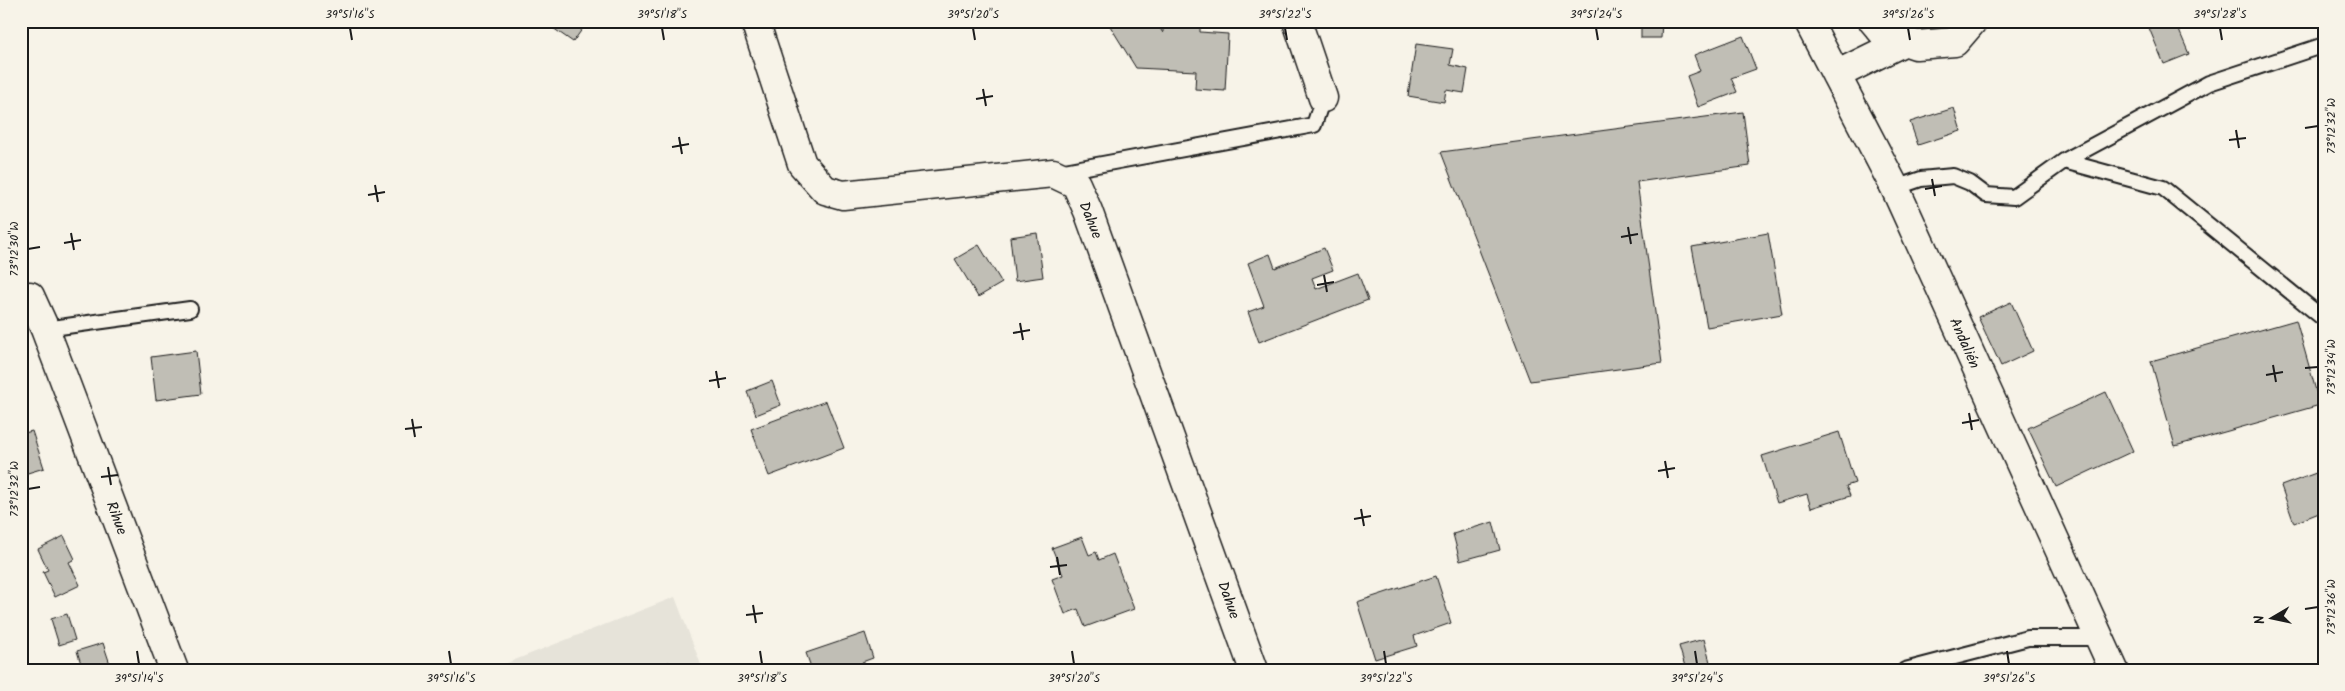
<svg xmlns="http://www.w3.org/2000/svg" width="2345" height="691" viewBox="0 0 2345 691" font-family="Kalam,sans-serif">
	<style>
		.built { fill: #e6e3d9 }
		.building { fill: #c0beb5; stroke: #1c1c1c }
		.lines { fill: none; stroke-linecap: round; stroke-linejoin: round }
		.service-casing { stroke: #1c1c1c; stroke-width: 18 }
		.minor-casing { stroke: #1c1c1c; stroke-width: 31 }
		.service { stroke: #f7f3e8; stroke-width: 14 }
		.minor { stroke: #f7f3e8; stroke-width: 28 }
		.ticks { fill: none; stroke: #1c1c1c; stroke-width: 2 }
		.labels { text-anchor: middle; stroke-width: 4; stroke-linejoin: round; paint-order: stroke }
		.street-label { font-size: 15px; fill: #1c1c1c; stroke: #f7f3e8 }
		.neatline { fill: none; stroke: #1c1c1c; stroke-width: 2 }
		.ticks-label { font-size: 12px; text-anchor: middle; fill: #1c1c1c }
	</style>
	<rect width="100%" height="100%" fill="#f7f3e8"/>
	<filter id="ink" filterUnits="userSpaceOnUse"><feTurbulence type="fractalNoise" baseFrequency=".02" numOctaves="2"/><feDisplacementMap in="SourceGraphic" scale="10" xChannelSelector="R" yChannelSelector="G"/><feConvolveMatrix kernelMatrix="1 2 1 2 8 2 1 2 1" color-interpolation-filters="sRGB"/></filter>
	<g filter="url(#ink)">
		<path class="built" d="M675 597 703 670H489Z"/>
		<path class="building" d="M543 21H588L573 42Z
			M1107 21H1155L1163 33V21H1200V32L1228 34 1225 91 1195 89 1196 71 1136 68Z
			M1641 21H1662L1661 38H1641Z
			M2164 21H2175L2189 54 2164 64 2149 28Z
			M1743 36 1756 69 1731 78 1737 92 1698 107 1687 76 1700 71 1694 55Z
			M1416 44 1453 49 1450 65 1468 69 1464 93 1446 90 1444 102 1408 96Z
			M1954 108 1961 131 1918 145 1910 122Z
			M1743 112 1750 166 1637 182 1662 363 1530 381 1441 152Z
			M1037 233 1043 277 1015 281 1010 237Z
			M1768 233 1782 314 1707 327 1692 247Z
			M979 245 1002 283 978 297 955 259Z
			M1324 248 1333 270 1312 278 1316 289 1358 273 1368 300 1259 342 1248 312 1264 306 1248 263 1270 254 1275 268Z
			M2011 302 2033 351 2001 366 1978 317Z
			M2296 320 2320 405 2175 446 2151 361Z
			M196 351 201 394 156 400 151 357Z
			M772 381 781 405 756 415 747 391Z
			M2106 392 2133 451 2056 487 2028 428Z
			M826 401 844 448 769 476 751 429Z
			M32 431 44 468 21 475V434Z
			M1839 432 1855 483 1846 486 1850 496 1811 508 1807 494 1777 503 1762 456Z
			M2324 470V511L2294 523 2281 486Z
			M1493 522 1500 550 1460 561 1453 534Z
			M64 536 75 559 69 562 80 585 55 597 43 572 48 570 38 549Z
			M1082 537 1089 555 1096 552 1099 560 1113 554 1134 609 1085 627 1078 609 1065 614 1052 579 1063 575 1052 548Z
			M1436 576 1451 623 1414 636 1417 646 1375 659 1357 602Z
			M67 614 75 640 59 645 51 619Z
			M865 633 873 658 862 662 865 670H812L806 653Z
			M1704 639 1712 670H1686L1679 646Z
			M103 643 112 670H83L77 651Z
			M669 662 672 670H651Z"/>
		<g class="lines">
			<defs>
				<path id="service" d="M2064 161 2163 188 2324 319
					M1059 172 1314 125 1323 98
					M1895 188 1921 179 1953 176 1970 183 1986 195 2014 197 2064 161 2209 83 2324 45
					M45 329 190 309
					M1905 670 2028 638H2098"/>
				<path id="minor" d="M755 21 802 164 825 190 843 195 1053 173 1076 184 1088 211 1254 670
					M1297 21 1323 98
					M1808 21 1895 188 2114 670
					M1873 21 1884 34 1916 45 1955 42 1973 21
					M1836 75 1905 41
					M30 296 45 329 174 670"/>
			</defs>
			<use href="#service" class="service-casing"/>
			<use href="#minor" class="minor-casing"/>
			<use href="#service" class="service"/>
			<use href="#minor" class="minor"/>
		</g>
	</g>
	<path class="ticks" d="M350 28 352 40M662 28 664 40M973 28 975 40M1285 28 1287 40M1596 28 1598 40M1908 28 1910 40M2220 28 2222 40M983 89 986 106M976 99 993 96M2305 128 2318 126M2236 130 2239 148M679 137 682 154M2229 140 2246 138M672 147 689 144M1932 179 1935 196M375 185 378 202M1925 189 1942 186M368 195 385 192M1628 227 1631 244M71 233 74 250M1621 237 1638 234M64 243 81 240M28 249 40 247M1324 275 1327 292M1317 285 1334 282M1020 323 1023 340M1013 333 1030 330M2273 365 2276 382M2305 368 2318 367M716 371 719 388M2266 375 2283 372M709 381 726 378M1969 413 1972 430M412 419 415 437M1962 423 1979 420M405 429 422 427M1665 461 1668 478M108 467 111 485M1658 471 1675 468M101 477 118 475M28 489 40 487M1361 509 1364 526M1354 519 1371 516M1057 557 1060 575M1050 567 1067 565M753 605 756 623M2305 609 2318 607M746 615 763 613M137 651 139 664M449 651 451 664M760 651 762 664M1072 651 1074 664M1384 651 1386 664M1695 651 1697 664M2007 651 2009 664"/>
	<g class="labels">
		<g class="street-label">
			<text transform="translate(1091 220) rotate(68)" y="5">Dahue</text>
			<text transform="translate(1965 343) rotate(66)" y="5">Andalién</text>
			<text transform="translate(117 518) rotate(69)" y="5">Rihue</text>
			<text transform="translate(1229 600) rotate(70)" y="5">Dahue</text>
		</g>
	</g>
	<rect width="2345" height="691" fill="none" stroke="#f7f3e8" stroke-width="55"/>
	<g transform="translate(2272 618) rotate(261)" stroke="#f7f3e8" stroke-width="4" paint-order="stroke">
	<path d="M0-4L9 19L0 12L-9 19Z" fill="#1c1c1c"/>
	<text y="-8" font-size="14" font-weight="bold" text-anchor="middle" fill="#1c1c1c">N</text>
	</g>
	<rect x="28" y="28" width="2290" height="636" class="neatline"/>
	<g class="ticks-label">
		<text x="350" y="18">39°51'16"S</text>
		<text x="662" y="18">39°51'18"S</text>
		<text x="973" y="18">39°51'20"S</text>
		<text x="1285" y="18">39°51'22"S</text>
		<text x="1596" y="18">39°51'24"S</text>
		<text x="1908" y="18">39°51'26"S</text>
		<text x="2220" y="18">39°51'28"S</text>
		<text transform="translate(2331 126) rotate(-90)" y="4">73°12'32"W</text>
		<text transform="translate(14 249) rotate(-90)" y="4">73°12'30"W</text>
		<text transform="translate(2331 367) rotate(-90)" y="4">73°12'34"W</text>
		<text transform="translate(14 489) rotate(-90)" y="4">73°12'32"W</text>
		<text transform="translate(2331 607) rotate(-90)" y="4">73°12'36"W</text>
		<text x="139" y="682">39°51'14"S</text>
		<text x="451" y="682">39°51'16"S</text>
		<text x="762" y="682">39°51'18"S</text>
		<text x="1074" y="682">39°51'20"S</text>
		<text x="1386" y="682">39°51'22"S</text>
		<text x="1697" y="682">39°51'24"S</text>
		<text x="2009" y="682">39°51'26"S</text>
	</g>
</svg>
